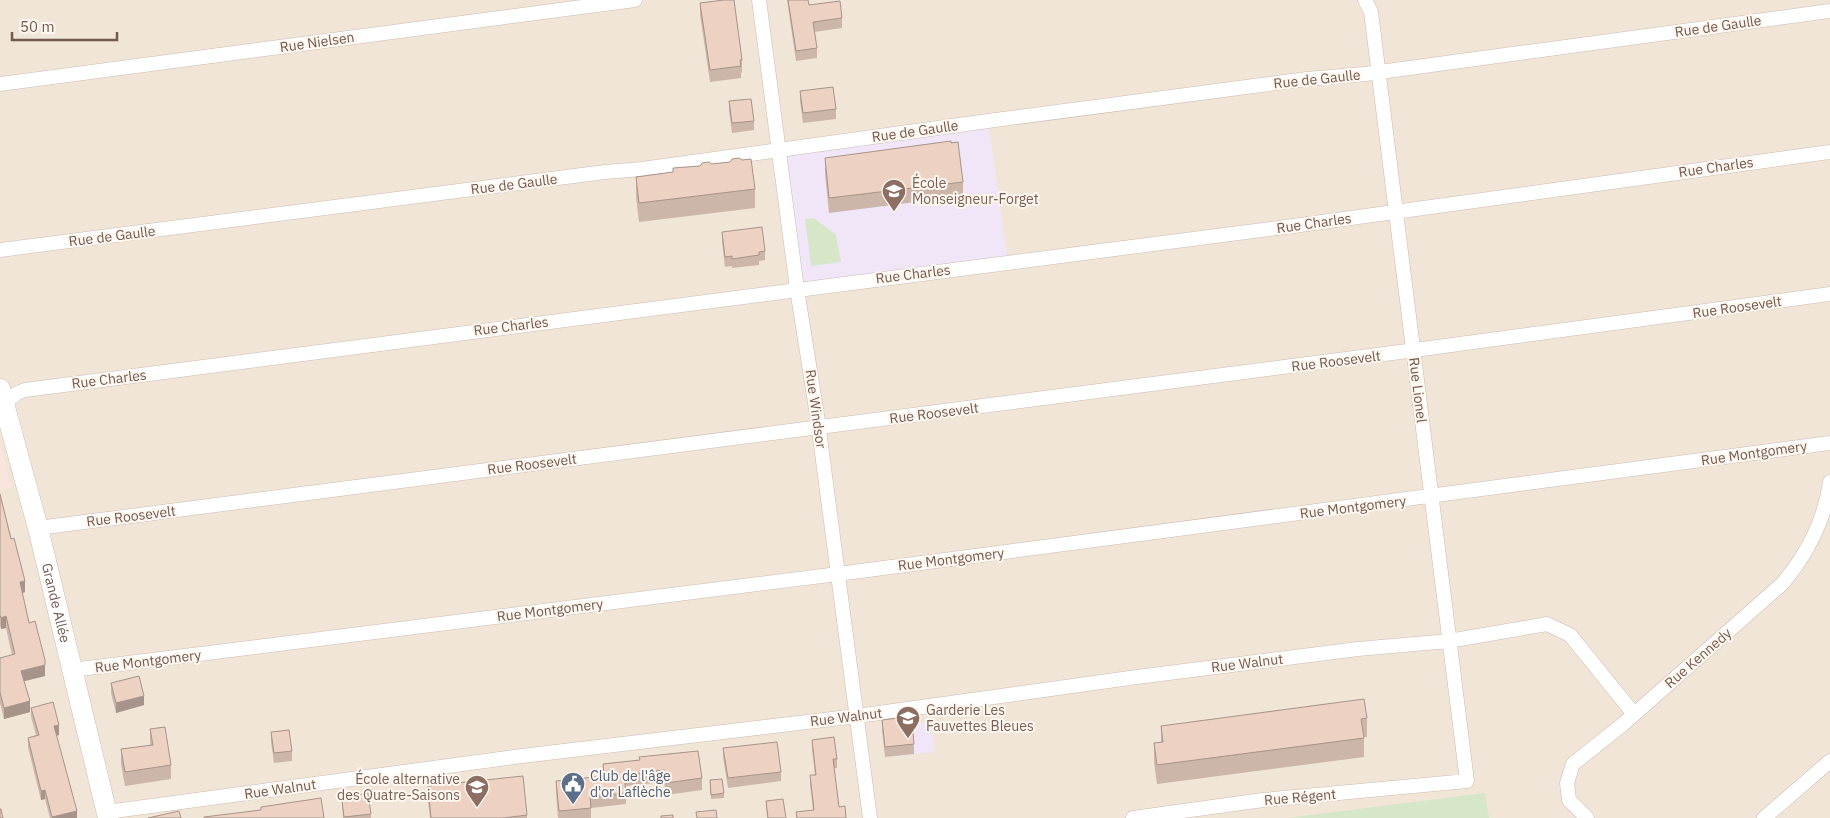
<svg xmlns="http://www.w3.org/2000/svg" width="1830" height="818" viewBox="0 0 1830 818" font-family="'IBM Plex Sans',sans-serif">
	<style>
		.residential { fill: #f1e5d8 }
		.commercial { fill: #f9e5de }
		.education { fill: #f0e6f7 }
		.green { fill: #d6e7c9 }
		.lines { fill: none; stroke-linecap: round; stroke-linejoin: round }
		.minor-casing { stroke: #cbbbb0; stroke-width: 15 }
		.secondary-casing { stroke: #cfbdb1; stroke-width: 21 }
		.minor { stroke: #fff; stroke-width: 14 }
		.secondary { stroke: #fff; stroke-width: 20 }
		.wall { fill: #ccb5a9 }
		.shaded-wall { fill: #a69389 }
		.building { fill: #edd2c4; stroke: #a69389 }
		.labels { text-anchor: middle; stroke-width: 4; stroke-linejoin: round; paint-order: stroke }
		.street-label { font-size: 14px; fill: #725a4f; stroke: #fdf7ef }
		.education-label { font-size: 14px; fill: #785e54; stroke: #fdf7ef; text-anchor: start }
		.service-label { font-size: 14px; fill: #4e5e75; stroke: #fdf7ef; text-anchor: start }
	</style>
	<rect width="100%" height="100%" fill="#faf3e9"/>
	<path class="residential" d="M0 0H1830V818H0Z"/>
	<path class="commercial" d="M0 445 11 487 0 490Z"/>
	<path class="education" d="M988 121 1008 262 797 289 779 149Z
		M930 722 935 752 885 757 882 730 906 724Z"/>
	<path class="green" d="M814 218 836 235 841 262 811 266 805 219Z
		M1485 793 1489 818H1287Z"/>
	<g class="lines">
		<defs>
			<path id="minor" d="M759 0 797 289 817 415 870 818
				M0 84 635 0
				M0 250 605 172 642 169 988 121 1307 79 1365 74 1830 11
				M0 407 17 393 25 390 1293 226 1830 152
				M38 528 1400 352 1830 294
				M72 670 838 574 1830 443
				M107 812 522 756 857 716 1137 677 1358 649 1449 641 1547 624 1570 635 1634 714
				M1133 818 1263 800 1467 781 1371 12 1365 0
				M1587 818 1569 800 1567 783 1573 764 1622 725 1782 584C1806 556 1825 520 1830 482
				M1764 818 1830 761"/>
			<g id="secondary">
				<path id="s1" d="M0 389 38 528 108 818"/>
			</g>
		</defs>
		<use href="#minor" class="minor-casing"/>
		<use href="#secondary" class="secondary-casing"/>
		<use href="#minor" class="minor"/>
		<use href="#secondary" class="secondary"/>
	</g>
	<path class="wall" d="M787 0H808L809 5 842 18V28L814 32 817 48V58L796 61Z
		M700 3 742 60V72L741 73V78L710 82 700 15Z
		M800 91 836 109V119L803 123 800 101Z
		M729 101 754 121V130L732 133 729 111Z
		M825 158 963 182V196L829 213 825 173Z
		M711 164 755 189V208L639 222 636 196V177L673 172Z
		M722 232 765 251V260L759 261V265L732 268V266L725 267 722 242Z
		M0 494 25 592 22 593 29 623 45 676 24 681 30 712 4 719 0 703V658L12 655 6 628 1 629 0 626Z
		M111 683 144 705 116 713 111 693Z
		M31 708 59 735 56 736 77 818H50L45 799 41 800 28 747V738L36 735 31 717Z
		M1367 718V737H1364V757L1157 784 1154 762V743L1161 742V726Z
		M882 720 914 744V754L885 757 882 730Z
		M150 729 171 765V779L125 786 121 764V749L150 745Z
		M271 732 292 751V761L274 763 271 742Z
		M812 740 837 759V768H834L839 807 846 818H796V812L813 810 810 784V775H815L812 749Z
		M723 748 781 772V781L728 788 723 757Z
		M639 760 702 778V790L666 795 664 782 626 786V804L591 808V818H558L556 792V781L603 776V764Z
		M710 780 724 793V798L711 799Z
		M428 786 527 815V818H430L428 801Z
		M350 799 371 814V818H343L342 800Z
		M766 801 786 818H767Z"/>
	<path class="shaded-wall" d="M25 581V592L20 594V582Z
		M6 616V628L1 629V618Z
		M45 665V676L21 682V671Z
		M144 696V705L116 713V703Z
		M30 701V712L4 719V708Z
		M59 725V735L54 736V726Z
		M45 790V799L41 800V791Z
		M77 811V818H52V817Z"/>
	<path class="building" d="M724 0H734L742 60H740L741 66 710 70 700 3Z
		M788 0H808L809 5 840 1 842 18 813 22 817 48 796 51Z
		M833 87 836 109 803 113 800 91Z
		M751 99 754 121 732 123 729 101Z
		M951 141V143L958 142 963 182 829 198 825 158Z
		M739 158 742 160 751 159 755 189 639 203 636 177 673 172V168L700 166 702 163 709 162 711 164 730 162 732 159Z
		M762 227 765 251 759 252V255L732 259V256L725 257 722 232Z
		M0 494 11 539 14 538 25 581 20 582 29 623 35 621 45 660V665L21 671 30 701 4 708 0 692V658L15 654 6 616 1 618 0 615Z
		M139 676 144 696 116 703 111 683Z
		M1364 699 1367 718 1361 719 1364 738 1157 765 1154 743 1163 742 1161 726Z
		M53 702 59 725 54 726 77 811 52 817 45 790 41 791 28 738 39 735 31 708Z
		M906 717 907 733H913L914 744 885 747 882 720Z
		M165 727 171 765 125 772 121 749 153 745 150 729Z
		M289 730 292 751 274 753 271 732Z
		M834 737 837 759H833L839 807 845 806 846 818H797L796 812 814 810 810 775H816L812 740Z
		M777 742 781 772 728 778 723 748Z
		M698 751 702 778 666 783 664 770 624 775 626 793 590 797 591 808 559 811 556 781 604 776 603 764 640 760 639 757Z
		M523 776 527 815 503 818H431L428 786Z
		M722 779 724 793 711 795 710 780Z
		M368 793 371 814 344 817 342 800 350 799V796Z
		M321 798 324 818H204V817L261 810V807Z
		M783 799 786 818H768L766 801Z
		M0 809H1L3 818H0Z
		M716 810 717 818H697L696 812Z
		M179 811 181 818H148Z
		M673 815V818H661V816Z"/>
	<defs>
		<symbol id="school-pin" viewBox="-11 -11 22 30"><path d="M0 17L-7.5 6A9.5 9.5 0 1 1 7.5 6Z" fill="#8d6e63" stroke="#fdf7ef"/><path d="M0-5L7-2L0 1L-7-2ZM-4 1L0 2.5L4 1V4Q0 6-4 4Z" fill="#fff"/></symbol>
		<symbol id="civic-pin" viewBox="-11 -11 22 30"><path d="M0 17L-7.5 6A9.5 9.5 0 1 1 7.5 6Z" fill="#5c6f8a" stroke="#fdf7ef"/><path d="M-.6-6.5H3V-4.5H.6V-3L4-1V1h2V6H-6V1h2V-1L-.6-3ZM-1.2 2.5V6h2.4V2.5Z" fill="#fff"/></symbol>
	</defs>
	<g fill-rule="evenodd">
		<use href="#school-pin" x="880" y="177" width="28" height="38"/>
		<use href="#school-pin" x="894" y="704" width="28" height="38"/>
		<use href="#civic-pin" x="559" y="770" width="28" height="38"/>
		<use href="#school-pin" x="463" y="773" width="28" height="38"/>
	</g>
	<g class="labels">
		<g class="street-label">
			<text transform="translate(1718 26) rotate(-8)" y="5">Rue de Gaulle</text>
			<text transform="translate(317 42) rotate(-8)" y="5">Rue Nielsen</text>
			<text transform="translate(1317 79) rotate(-6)" y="5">Rue de Gaulle</text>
			<text transform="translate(915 131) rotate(-8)" y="5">Rue de Gaulle</text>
			<text transform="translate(1716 167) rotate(-8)" y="5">Rue Charles</text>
			<text transform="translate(514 184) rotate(-7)" y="5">Rue de Gaulle</text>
			<text transform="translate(1314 223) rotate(-8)" y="5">Rue Charles</text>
			<text transform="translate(112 236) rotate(-7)" y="5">Rue de Gaulle</text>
			<text transform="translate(913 274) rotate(-7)" y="5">Rue Charles</text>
			<text transform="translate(1737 307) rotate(-8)" y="5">Rue Roosevelt</text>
			<text transform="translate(511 326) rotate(-7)" y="5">Rue Charles</text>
			<text transform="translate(1336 361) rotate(-7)" y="5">Rue Roosevelt</text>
			<text transform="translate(109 379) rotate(-7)" y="5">Rue Charles</text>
			<text transform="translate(1418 390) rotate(83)" y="5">Rue Lionel</text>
			<text transform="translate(816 409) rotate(82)" y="5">Rue Windsor</text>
			<text transform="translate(934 413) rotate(-7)" y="5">Rue Roosevelt</text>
			<text transform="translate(1754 453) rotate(-8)" y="5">Rue Montgomery</text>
			<text transform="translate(532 464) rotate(-7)" y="5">Rue Roosevelt</text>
			<text transform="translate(1353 507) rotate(-7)" y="5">Rue Montgomery</text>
			<text transform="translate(131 516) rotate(-7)" y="5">Rue Roosevelt</text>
			<text transform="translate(951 559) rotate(-7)" y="5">Rue Montgomery</text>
			<text dy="5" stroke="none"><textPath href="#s1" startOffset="221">Grande Allée</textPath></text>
			<text transform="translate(550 610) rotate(-7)" y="5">Rue Montgomery</text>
			<text transform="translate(1698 658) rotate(-41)" y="5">Rue Kennedy</text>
			<text transform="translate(148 661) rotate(-7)" y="5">Rue Montgomery</text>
			<text transform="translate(1247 663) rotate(-7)" y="5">Rue Walnut</text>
			<text transform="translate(846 717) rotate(-7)" y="5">Rue Walnut</text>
			<text transform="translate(280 789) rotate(-8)" y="5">Rue Walnut</text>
			<text transform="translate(1300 797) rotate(-5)" y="5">Rue Régent</text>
		</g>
		<g class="education-label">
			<text x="912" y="188">École<tspan x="912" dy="16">Monseigneur-Forget</tspan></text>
			<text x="926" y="715">Garderie Les<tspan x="926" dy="16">Fauvettes Bleues</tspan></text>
			<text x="460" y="784" text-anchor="end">École alternative<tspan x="460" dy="16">des Quatre-Saisons</tspan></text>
		</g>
		<g class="service-label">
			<text x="590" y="781">Club de l'âge<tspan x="590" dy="16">d'or Laflèche</tspan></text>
		</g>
	</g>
	<path d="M12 32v8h105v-8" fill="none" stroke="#725a4f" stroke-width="2.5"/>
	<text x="20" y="32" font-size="15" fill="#725a4f" stroke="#fdf7ef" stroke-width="4" paint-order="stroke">50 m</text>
</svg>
